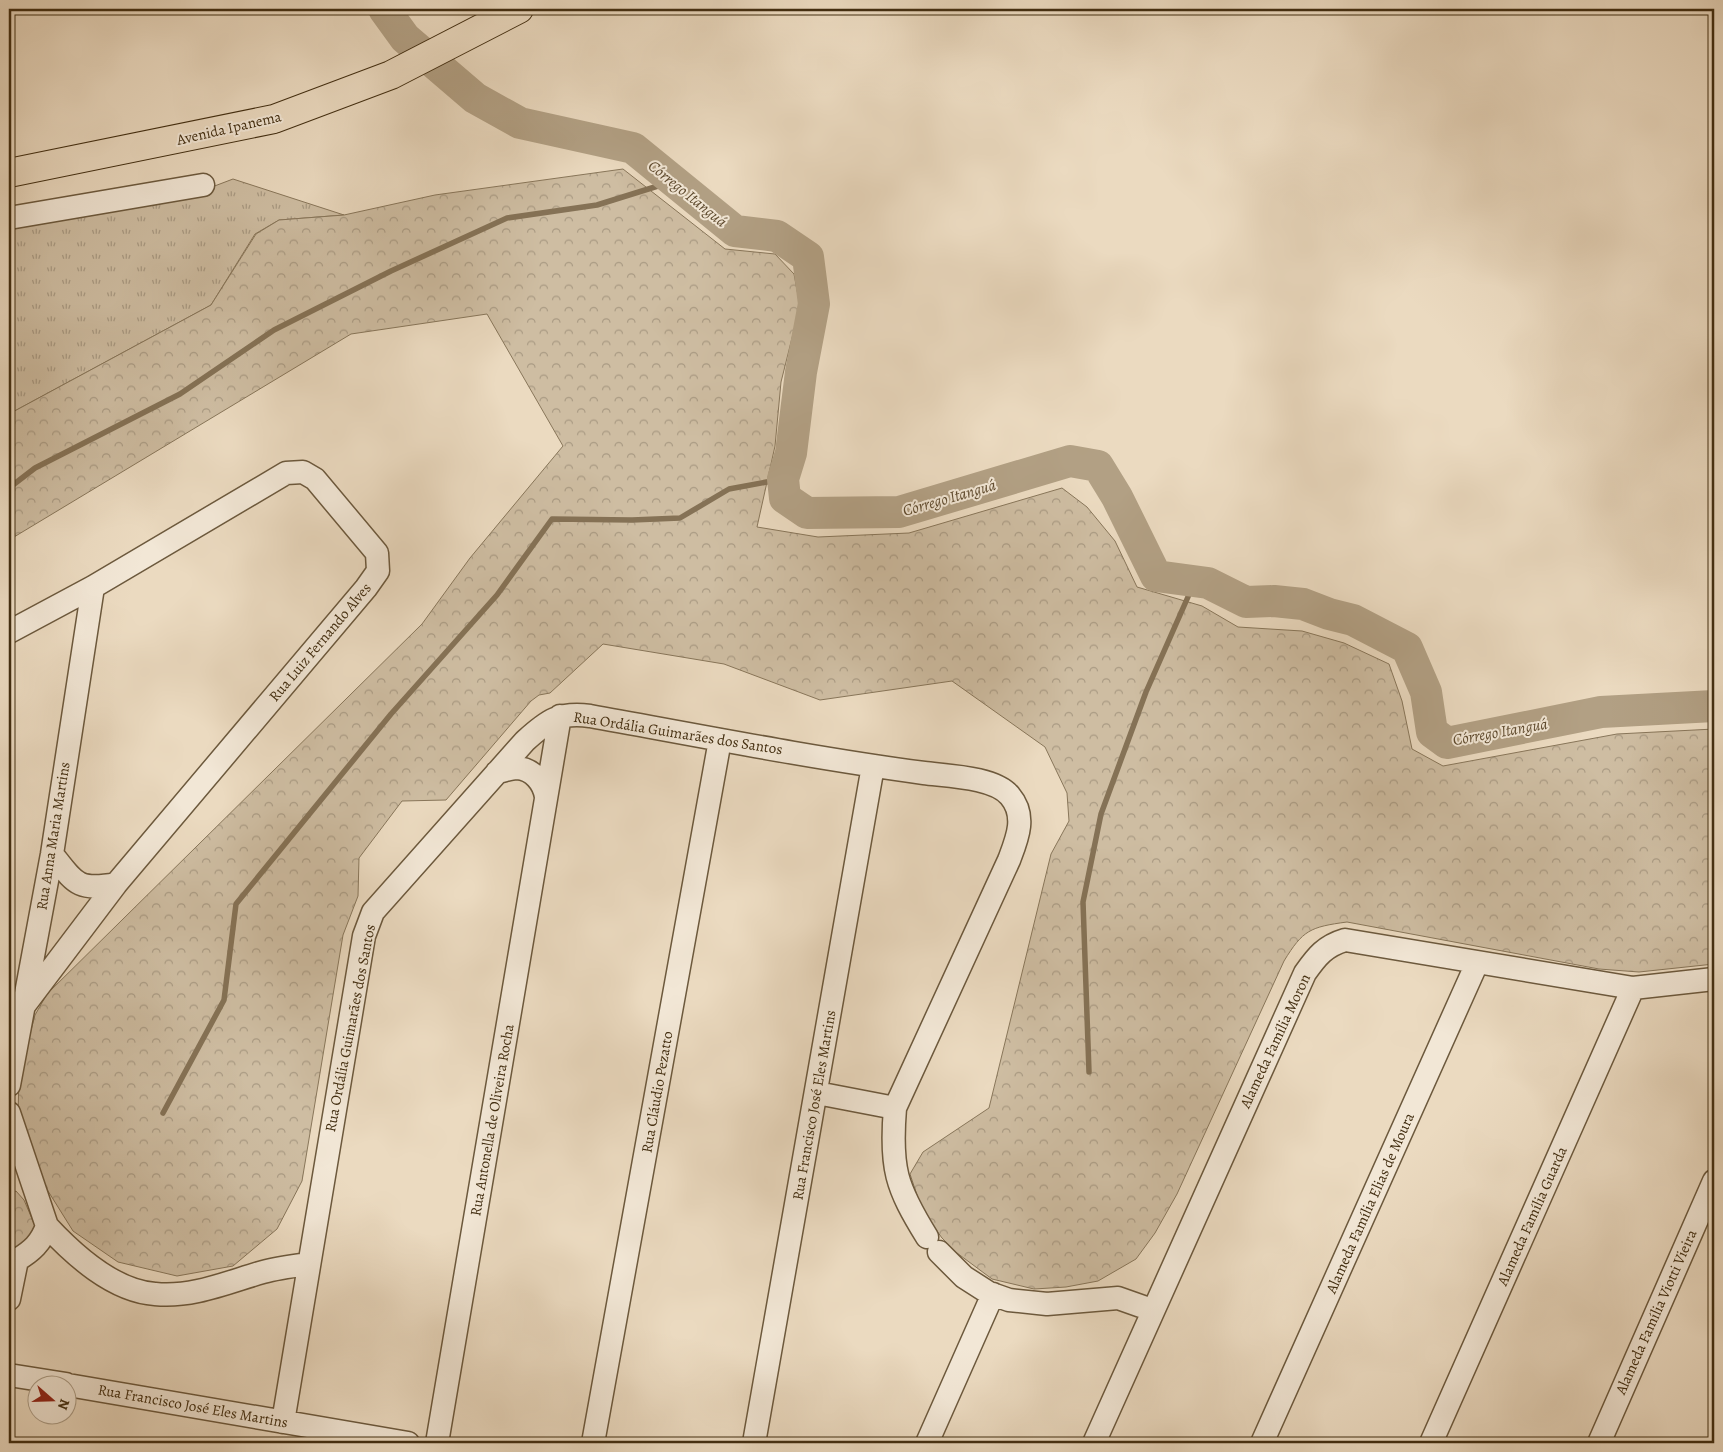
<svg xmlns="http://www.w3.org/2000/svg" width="1723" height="1452" viewBox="0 0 1723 1452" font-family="Alegreya,serif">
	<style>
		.grass { fill: url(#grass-tufts); stroke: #88765a }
		.forest { fill: url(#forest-crowns); stroke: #88765a }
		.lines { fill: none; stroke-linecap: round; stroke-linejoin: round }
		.stream { stroke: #857256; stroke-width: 5.5 }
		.river { stroke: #b2a084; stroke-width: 32 }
		.minor-casing { stroke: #6c593d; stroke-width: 25 }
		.major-casing { stroke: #422e11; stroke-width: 30 }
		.minor { stroke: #f2e7d6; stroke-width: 22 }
		.major { stroke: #ebdac0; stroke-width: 28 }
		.labels { text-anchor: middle; stroke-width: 4; stroke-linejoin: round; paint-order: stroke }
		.street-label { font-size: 15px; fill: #422e11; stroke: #f2e7d6 }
		.water-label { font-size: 16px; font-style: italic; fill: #5e4a2e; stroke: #f2e7d6 }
	</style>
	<defs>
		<pattern id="grass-tufts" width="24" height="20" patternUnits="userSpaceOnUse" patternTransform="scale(1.25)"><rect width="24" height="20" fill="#cebda2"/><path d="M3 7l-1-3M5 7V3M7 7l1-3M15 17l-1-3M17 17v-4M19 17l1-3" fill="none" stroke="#a99a83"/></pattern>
		<pattern id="forest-crowns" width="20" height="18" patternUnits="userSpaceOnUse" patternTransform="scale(1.25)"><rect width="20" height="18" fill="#cebda2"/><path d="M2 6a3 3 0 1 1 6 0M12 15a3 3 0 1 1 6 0" fill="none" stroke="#a99a83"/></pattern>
	</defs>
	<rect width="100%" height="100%" fill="#ebdac0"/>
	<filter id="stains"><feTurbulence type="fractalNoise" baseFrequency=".004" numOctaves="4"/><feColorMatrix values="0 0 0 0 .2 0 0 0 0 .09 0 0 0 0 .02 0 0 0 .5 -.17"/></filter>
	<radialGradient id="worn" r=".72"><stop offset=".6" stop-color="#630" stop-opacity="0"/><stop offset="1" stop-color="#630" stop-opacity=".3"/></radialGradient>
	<path class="grass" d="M233 179 344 215 279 220 255 234 211 305 9 414V229L183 198Z"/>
	<path class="forest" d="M623 169 725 249 775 254 794 274 800 306 781 382 775 446 757 527 818 537 909 533 1062 488 1087 507 1115 541 1137 587 1202 606 1238 627 1302 631 1344 643 1389 664 1402 701 1412 749 1443 766 1617 734 1714 729V964L1639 972 1599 969 1347 922C1310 927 1303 930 1284 961L1177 1194 1155 1233 1136 1259 1098 1281 1066 1287 1034 1289 992 1279 957 1253 942 1238 922 1210 910 1174 923 1152 989 1108 1051 854 1069 821 1067 793 1045 747 952 681 820 700 724 664 603 644 550 693 539 695 531 701 446 800 402 801 359 858 358 896 343 935 302 1181 277 1229 233 1266 177 1276 118 1262 73 1231 43 1183 18 1116 19 1075 35 1015 47 994 422 624 470 558 563 446 487 314 351 334 9 540V414L211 305 256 234 279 220 344 215 435 195Z
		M16 1191 24 1200 36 1228 27 1244 14 1248 9 1246V1194Z"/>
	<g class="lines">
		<path class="stream" d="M9 488 35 468 180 394 274 330 391 271 507 218 597 205 674 181
			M1089 1072 1083 902 1101 814 1146 692 1195 581
			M163 1113 224 1000 236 904 391 714 497 595 552 519 632 520 680 518 729 489 783 479"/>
		<path class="river" d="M384 9 405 38 475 98 520 123 633 148 735 231 777 236 808 257 814 304 801 372 791 453 783 479 785 498 807 513 899 512 1070 461 1098 466 1117 497 1156 576 1208 583 1246 602 1274 601 1303 604 1329 614 1353 620 1407 648 1426 692 1432 732 1447 743 1601 712 1714 706"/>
		<defs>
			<path id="minor" d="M9 218 203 185
				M9 632 93 587 286 473 303 472 315 479 377 553 378 571 366 588 116 884 23 1007
				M497 772C503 771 511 768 517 768 533 769 544 783 546 797
				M52 854C75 883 77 891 116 884
				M9 1085 52 854 93 587
				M817 1093 895 1108
				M9 1113 47 1226C74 1255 113 1291 155 1294 192 1298 228 1282 263 1272 277 1268 293 1266 308 1264
				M939 1252 964 1277 989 1293 1009 1300 1047 1304 1118 1298 1152 1310
				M9 1299 17 1260C32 1251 41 1243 47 1226
				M9 1375 66 1384
				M68 1385 408 1443
				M283 1422 364 936 373 912 525 741C548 720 559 712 590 716 701 736 812 758 924 773 947 776 995 777 1010 796 1027 816 1017 839 1009 860L895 1108C890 1168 896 1187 927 1237
				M437 1443 560 716
				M593 1443 720 740
				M754 1443 873 766
				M927 1443 993 1294
				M1094 1443 1305 973C1317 956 1325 946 1345 940L1633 988 1714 979
				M1262 1443 1477 963
				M1431 1443 1633 988
				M1599 1443 1714 1181"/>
			<path id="major" d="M9 173 274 119 391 75 519 9"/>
		</defs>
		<use href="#minor" class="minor-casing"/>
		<use href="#major" class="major-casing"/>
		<use href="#minor" class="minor"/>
		<use href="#major" class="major"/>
	</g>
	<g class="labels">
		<g class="street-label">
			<text transform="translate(229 128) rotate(-13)" y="5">Avenida Ipanema</text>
			<text transform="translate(320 642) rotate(-50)" y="5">Rua Luiz Fernando Alves</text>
			<text transform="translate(678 733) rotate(9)" y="5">Rua Ordália Guimarães dos Santos</text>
			<text transform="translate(53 836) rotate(-81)" y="5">Rua Anna Maria Martins</text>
			<text transform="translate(350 1028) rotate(-79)" y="5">Rua Ordália Guimarães dos Santos</text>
			<text transform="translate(1275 1041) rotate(-65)" y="5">Alameda Família Moron</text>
			<text transform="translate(657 1092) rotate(-80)" y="5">Rua Cláudio Pezatto</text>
			<text transform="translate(814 1105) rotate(-80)" y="5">Rua Francisco José Eles Martins</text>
			<text transform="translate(492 1120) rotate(-80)" y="5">Rua Antonella de Oliveira Rocha</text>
			<text transform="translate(1370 1203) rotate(-66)" y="5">Alameda Família Elias de Moura</text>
			<text transform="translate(1532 1216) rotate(-66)" y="5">Alameda Família Guarda</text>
			<text transform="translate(1656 1312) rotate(-66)" y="5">Alameda Família Viotti Vieira</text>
			<text transform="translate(193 1406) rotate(10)" y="5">Rua Francisco José Eles Martins</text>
		</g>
		<g class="water-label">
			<text transform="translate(688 193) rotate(39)" y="6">Córrego Itanguá</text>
			<text transform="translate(949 497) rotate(-16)" y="6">Córrego Itanguá</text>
			<text transform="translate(1500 731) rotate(-10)" y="6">Córrego Itanguá</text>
		</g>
	</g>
	<rect width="1723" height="1452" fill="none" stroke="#ebdac0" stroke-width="30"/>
	<rect x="10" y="10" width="1703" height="1432" fill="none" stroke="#422e11" stroke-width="2.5"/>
	<rect x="15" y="15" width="1693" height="1422" fill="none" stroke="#422e11"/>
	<g transform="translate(52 1400) rotate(110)"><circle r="24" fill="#f2e7d6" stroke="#ac9d87"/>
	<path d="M0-4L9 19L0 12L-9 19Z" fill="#8f2418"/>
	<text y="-8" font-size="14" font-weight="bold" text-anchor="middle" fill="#422e11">N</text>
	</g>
	<rect width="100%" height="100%" filter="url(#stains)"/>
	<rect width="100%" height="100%" fill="url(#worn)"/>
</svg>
